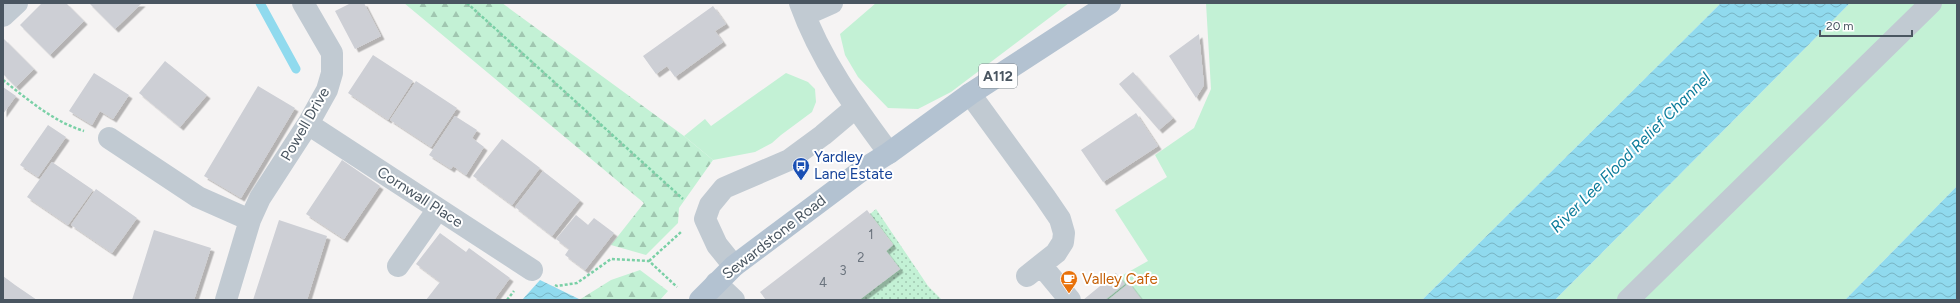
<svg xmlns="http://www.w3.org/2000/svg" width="1960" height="303" viewBox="0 0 1960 303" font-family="Figtree,sans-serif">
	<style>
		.grass { fill: #c3f1d5 }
		.forest { fill: url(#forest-firs) }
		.garden { fill: url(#garden-dots) }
		.water { fill: url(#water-waves) }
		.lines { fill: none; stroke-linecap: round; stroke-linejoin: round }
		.stream { stroke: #90daee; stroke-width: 9 }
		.building { fill: #cdcfd5; filter: url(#shadow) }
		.path { stroke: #7ad0a6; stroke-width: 2.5; stroke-dasharray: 3 2; stroke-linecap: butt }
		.minor { stroke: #c1cad2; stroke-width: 22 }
		.major { stroke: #b3c2d1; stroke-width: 22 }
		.labels { text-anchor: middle; stroke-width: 4; stroke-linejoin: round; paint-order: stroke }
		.number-label { font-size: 13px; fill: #6b747e }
		.shield { fill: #fff; stroke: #808990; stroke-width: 1 }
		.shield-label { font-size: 14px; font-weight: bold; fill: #4a5661 }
		.street-label { font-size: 15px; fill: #4a5661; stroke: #fff }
		.transit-label { font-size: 15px; fill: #164399; stroke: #fff; text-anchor: start }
		.food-label { font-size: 15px; fill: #c56008; stroke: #fff; text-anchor: start }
		.water-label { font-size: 16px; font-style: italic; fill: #0c7c9b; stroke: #fff }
	</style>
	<defs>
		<pattern id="forest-firs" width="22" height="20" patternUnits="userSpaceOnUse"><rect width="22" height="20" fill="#c3f1d5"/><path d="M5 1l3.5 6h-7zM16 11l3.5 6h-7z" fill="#a0c6b0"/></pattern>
		<pattern id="garden-dots" width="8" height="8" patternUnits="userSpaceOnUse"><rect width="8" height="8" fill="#c3f1d5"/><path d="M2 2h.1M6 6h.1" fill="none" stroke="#a0c6b0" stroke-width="1.8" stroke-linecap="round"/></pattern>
		<pattern id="water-waves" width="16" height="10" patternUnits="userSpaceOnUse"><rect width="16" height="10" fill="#90daee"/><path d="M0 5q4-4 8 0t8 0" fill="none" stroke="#78b4c4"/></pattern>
		<filter id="shadow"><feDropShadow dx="3.5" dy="3.5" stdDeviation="0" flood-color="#0004"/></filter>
	</defs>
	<rect width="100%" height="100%" fill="#f5f3f3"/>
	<path class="grass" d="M876 3H1069L951 92 918 109 888 108 858 77 845 55 840 34Z
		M1206 3H1721L1422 300H1102L1123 275 1148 261 1115 210 1167 177 1155 155 1194 128 1211 89Z
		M1850 3H1957V186L1845 300H1555Z
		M786 73 808 82 815 89 816 102 812 112 781 135 772 143 755 152 713 160 684 136 705 119 711 126Z"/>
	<path class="forest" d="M404 3H502L684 136 713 160 679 208 678 223 646 255 611 245 644 203Z
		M640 270 668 291 660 300H579L611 280Z"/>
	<path class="garden" d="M876 209 928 286 942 300H859L900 269 886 251 893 244 870 214Z"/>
	<path class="water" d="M1721 3H1850L1555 300H1422Z
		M1957 186V300H1845Z
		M540 280 579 299 522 300Z"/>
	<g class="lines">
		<path class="stream" d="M260 3 296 69"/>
	</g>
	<path class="building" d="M42 3H66L84 21 50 55 20 25Z
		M89 3H142L115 29Z
		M351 3H364L381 36 355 49 335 11Z
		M713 6 726 24 715 31 723 42 675 77 667 66 656 74 643 56Z
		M1199 34 1204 85 1196 98 1169 56Z
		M4 39 34 69 16 87 3 74Z
		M373 55 413 81 388 120 348 93Z
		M165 61 207 95 180 127 139 93Z
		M1133 72 1173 118 1159 130 1119 84Z
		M94 73 129 95 113 119 100 111 92 125 69 111Z
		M416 81 457 108 431 147 390 120Z
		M258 86 295 108 241 198 204 176Z
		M3 87 16 96 3 114Z
		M1136 113 1158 146 1103 182 1081 150Z
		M455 116 477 130 472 138 484 147 466 175 453 166 451 169 429 155Z
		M48 125 66 137 38 177 20 165Z
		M502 139 540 168 512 205 473 176Z
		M342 160 380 186 344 239 306 214Z
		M52 162 93 190 68 225 27 197Z
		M543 171 580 200 552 236 515 207Z
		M96 189 137 218 112 253 71 225Z
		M867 210 893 245 886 251 900 269 859 300H766L760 292Z
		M576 215 588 225 594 218 614 233 585 270 565 255 569 249 556 239Z
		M279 220 327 236 307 300H253Z
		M154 230 211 248 194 300H132Z
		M440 233 466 252 469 248 510 278 494 300H426L440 282 416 264Z
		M1116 273 1125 284 1105 300H1083Z
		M3 276 15 285 37 300H3Z
		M1129 283 1142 300H1108Z"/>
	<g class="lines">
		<path class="path" d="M467 3 683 199
			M3 80C27 99 54 122 84 131
			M649 261 681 232
			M555 285 557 286 577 283 611 259 649 261 677 287
			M507 300 514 291"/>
		<path class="minor" d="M800 3C820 59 854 106 889 153
			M805 15 832 3
			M3 16 17 3
			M970 94 1045 197 1060 219 1064 233 1063 242 1056 253 1027 276
			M308 124 532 270
			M109 138 198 197 250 220
			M1041 265 1070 300
			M398 266 438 209
			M734 266 717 245 705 219 710 205 724 188 789 160 823 135 855 108
			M716 283 734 300
			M226 300 250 220 260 198 308 124 327 90 332 73V53L303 3
			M1628 300 1931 3"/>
		<path class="major" d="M700 300 734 266 865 168 889 153 970 94 1110 3"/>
	</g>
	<defs>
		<symbol id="bus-pin" viewBox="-11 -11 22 30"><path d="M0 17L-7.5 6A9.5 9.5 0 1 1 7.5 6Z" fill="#1a4fb4" stroke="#fff"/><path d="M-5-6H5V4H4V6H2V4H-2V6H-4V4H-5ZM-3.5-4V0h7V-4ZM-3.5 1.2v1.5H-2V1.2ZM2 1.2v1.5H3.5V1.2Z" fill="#fff"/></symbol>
		<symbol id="cafe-pin" viewBox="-11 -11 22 30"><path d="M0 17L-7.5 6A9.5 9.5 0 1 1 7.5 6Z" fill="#e8710a" stroke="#fff"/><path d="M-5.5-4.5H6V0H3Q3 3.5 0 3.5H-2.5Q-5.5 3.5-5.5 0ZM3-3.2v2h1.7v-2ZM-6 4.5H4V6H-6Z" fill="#fff"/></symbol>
	</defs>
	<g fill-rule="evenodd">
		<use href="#bus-pin" x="791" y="156" width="20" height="27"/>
		<use href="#cafe-pin" x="1059" y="269" width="20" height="27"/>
	</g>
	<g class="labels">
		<g class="number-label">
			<text x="871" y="239">1</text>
			<text x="861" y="262">2</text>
			<text x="843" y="275">3</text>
			<text x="823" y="287">4</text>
		</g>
		<rect class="shield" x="979" y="64" width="38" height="24" rx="3"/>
		<g class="shield-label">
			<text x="998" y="81">A112</text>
		</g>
		<g class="street-label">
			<text transform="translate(305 124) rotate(-60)" y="5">Powell Drive</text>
			<text transform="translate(420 197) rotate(33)" y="5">Cornwall Place</text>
			<text transform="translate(774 237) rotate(-38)" y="5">Sewardstone Road</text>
		</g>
		<g class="transit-label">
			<text x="814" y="162">Yardley<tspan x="814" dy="17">Lane Estate</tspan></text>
		</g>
		<g class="food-label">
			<text x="1082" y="284">Valley Cafe</text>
		</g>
		<g class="water-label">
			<text transform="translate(1630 152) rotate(-45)" y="6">River Lee Flood Relief Channel</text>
		</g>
	</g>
	<rect width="1960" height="303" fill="none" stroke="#4a5661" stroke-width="8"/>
	<path d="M1820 30v6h92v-6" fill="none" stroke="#4a5661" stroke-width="2"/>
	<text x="1826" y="30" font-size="12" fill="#4a5661" stroke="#ffffff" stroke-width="3" paint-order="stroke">20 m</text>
</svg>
